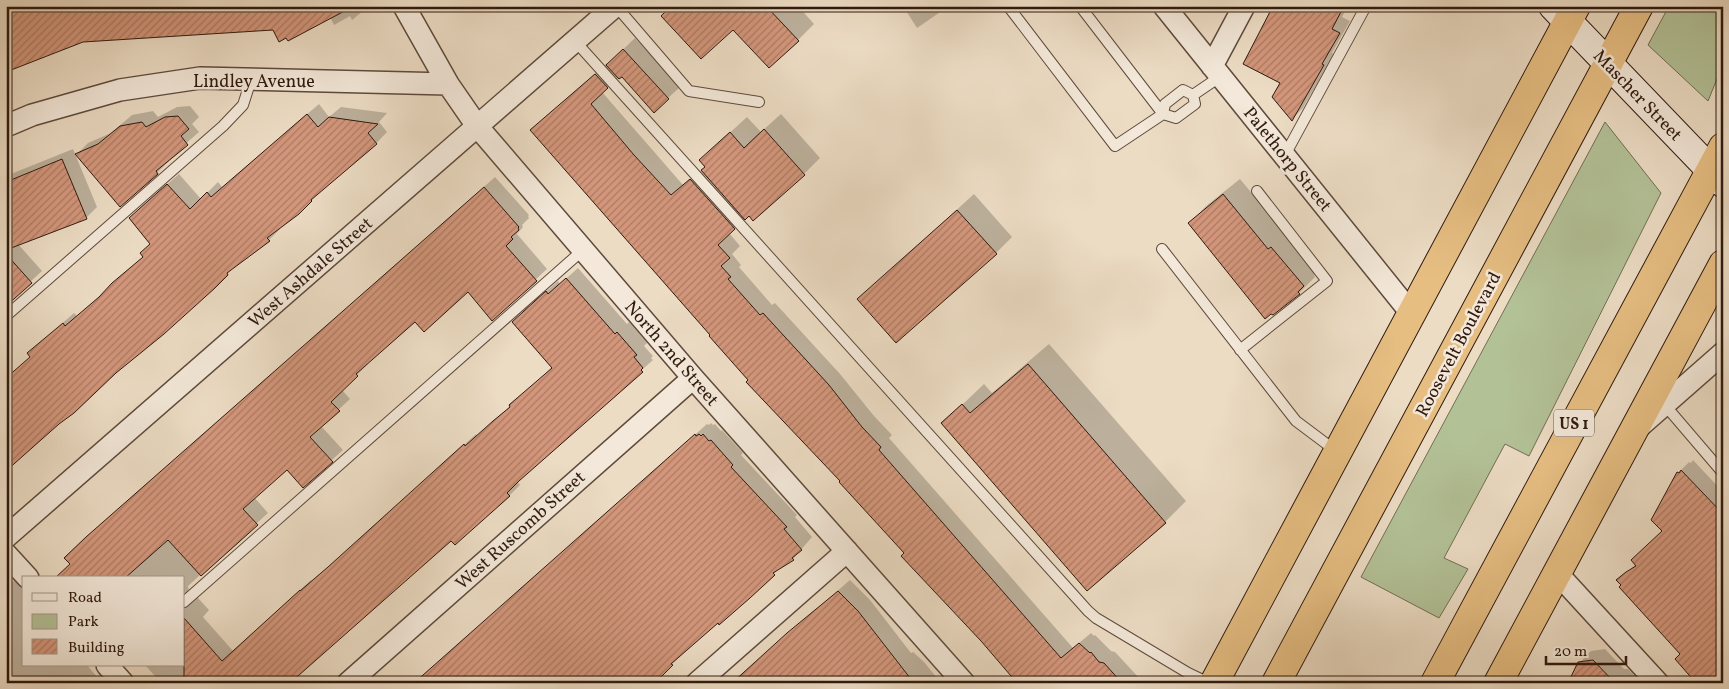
<svg xmlns="http://www.w3.org/2000/svg" width="1729" height="689" viewBox="0 0 1729 689" font-family="Vollkorn,serif">
	<style>
		.green { fill: #b3c197; stroke: #716e53 }
		.shadow { fill: #0003 }
		.building { fill: url(#building-hatch); stroke: #2f1a0f }
		.lines { fill: none; stroke-linecap: round; stroke-linejoin: round }
		.lane-casing { stroke: #5e4a3c; stroke-width: 12 }
		.street-casing { stroke: #5e4a3c; stroke-width: 24 }
		.secondary-casing { stroke: #2f1a0f; stroke-width: 30 }
		.highway-casing { stroke: #2f1a0f; stroke-width: 30 }
		.lane { stroke: #f3e8d9; stroke-width: 10 }
		.street { stroke: #f3e8d9; stroke-width: 21 }
		.secondary { stroke: #f3e8d9; stroke-width: 28 }
		.highway { stroke: #e6be82; stroke-width: 28 }
		.labels { text-anchor: middle; stroke-width: 5; stroke-linejoin: round; paint-order: stroke }
		.shield { fill: #f3e8d9; stroke: #6a584c; stroke-width: 1 }
		.shield-label { font-size: 16px; font-weight: bold; fill: #2f1a0f }
		.street-label { font-size: 18px; fill: #2f1a0f; stroke: #f3e8d9 }
	</style>
	<defs>
		<pattern id="building-hatch" width="6" height="6" patternUnits="userSpaceOnUse" patternTransform="scale(1.25)"><rect width="6" height="6" fill="#d3967b"/><path d="M-1 1l2-2M0 6l6-6M5 7l2-2" fill="none" stroke="#ac7a63"/></pattern>
	</defs>
	<rect width="100%" height="100%" fill="#ecdcc4"/>
	<filter id="stains"><feTurbulence type="fractalNoise" baseFrequency=".004" numOctaves="4"/><feColorMatrix values="0 0 0 0 .2 0 0 0 0 .09 0 0 0 0 .02 0 0 0 .5 -.17"/></filter>
	<radialGradient id="worn" r=".72"><stop offset=".6" stop-color="#630" stop-opacity="0"/><stop offset="1" stop-color="#630" stop-opacity=".3"/></radialGradient>
	<path class="green" d="M1669 6H1723V64L1708 101 1648 45Z
		M1605 122 1661 193 1529 456 1505 444 1444 558 1468 569 1439 618 1361 577Z"/>
	<path class="shadow" d="M6 6H369L352 20 350 16 334 25 330 17 274 29 83 41 6 71Z
		M673 6H798L814 24 798 40 733 28Z
		M903 6H949L917 28Z
		M1276 6H1348L1342 17 1350 21 1332 53 1334 54 1303 108 1292 119 1282 83Z
		M635 38 680 87 668 98 622 75 602 92 683 185 706 167 700 160 747 117 761 132 781 114 820 158 804 174 745 218 729 233 740 246 732 254 741 265 739 267 772 305 775 303 840 374 874 416 892 435 889 438 1073 648 1091 633 1094 636 1095 635 1111 651 1115 652 1141 680 1138 683H1018L905 553 750 380 712 335 543 119 607 63 608 64Z
		M319 104 329 117 341 107 387 113 379 122 387 132 369 151 321 190 299 213 279 228 280 229 269 240 237 264 214 287 31 356 40 343 74 313 77 316 149 254 151 244 130 218 141 207 179 174 201 199 218 182 222 187Z
		M190 106 199 117 192 124 199 132 167 160 169 161 157 173 120 205 77 154 88 143 111 133 132 115 153 111 158 117 177 107Z
		M73 149 97 207 86 218 18 244 42 271 6 304V176Z
		M495 177 529 215 528 216 529 218 522 225 523 227 517 234 547 269 493 319 468 290 415 320 367 363 368 364 342 390 350 399 321 426 343 450 303 486 287 468 254 497 268 513 188 586 190 596 198 598 209 610 203 617 233 651 311 580 312 581 340 556 476 434 477 436 538 381 552 367 524 311 558 281 560 284 578 268 627 324 629 322 647 343 644 346 653 356 651 358 653 360 517 481 520 485 509 496 452 539 288 683H161L145 665H184V578H67L71 564 66 558 99 526Z
		M1240 179 1285 233 1319 269 1314 275 1315 277 1299 293 1190 223 1206 206Z
		M974 194 1012 237 996 253 859 299Z
		M1049 344 1186 501 1165 522 943 423 984 384 992 393Z
		M711 423 713 425 715 424 721 431 722 430 743 453 741 455 797 515 795 517 812 537 793 559 784 565 696 640 652 683H414L707 424 709 425Z
		M1693 460 1723 492V683L1618 580 1636 564 1663 530 1678 473 1689 462 1691 463Z
		M16 579 24 588V665H87L97 677 99 675 106 683H6V588Z
		M850 580 870 600 911 653 913 652 924 662 941 683H731Z
		M1605 649 1624 669H1628L1642 683H1568L1579 663 1591 651Z"/>
	<path class="building" d="M16 6H354L288 41 286 38 279 42 273 30 83 42 6 72V8Z
		M671 6H766L799 41 769 68 733 30 701 59 661 16Z
		M1273 6H1344L1332 29 1340 33 1322 64 1324 65 1292 121 1272 97 1280 83 1243 64Z
		M623 49 669 99 654 113 622 77 619 79 606 65Z
		M595 74 608 88 591 104 634 155 671 195 690 179 735 229 718 245 730 258 721 266 731 277 728 279 760 315 763 313 829 385 862 427 881 447 879 450 1061 658 1079 643 1090 653 1091 652 1099 662 1104 663 1122 683H1017L981 641 901 556 904 553 839 482 840 481 746 382 748 380 709 336 710 335 530 130Z
		M307 114 318 127 329 117 378 124 368 133 377 144 311 200 312 201 299 214 267 238 270 241 227 273 228 275 215 288 164 334 116 373 74 413 59 424 6 471V378L30 357 27 353 63 323 65 326 99 297 112 283 143 257 140 253 150 244 129 218 167 184 190 209 207 192 211 197Z
		M178 116 189 129 181 136 188 145 156 171 158 174 120 207 75 154 98 144 120 126 142 122 146 127 165 117Z
		M764 129 805 175 753 221 749 216 745 220 701 170 705 167 699 160 730 132 744 148Z
		M62 159 87 219 6 250V182Z
		M484 187 519 227 518 228 519 230 511 237 513 239 506 246 537 281 492 321 468 292 424 332 415 322 356 374 358 376 331 402 340 411 310 437 333 462 303 488 287 470 243 509 258 525 201 576 168 540 125 578H55L70 564 64 558 86 537Z
		M1223 194 1268 249 1271 247 1304 286 1298 292 1300 294 1273 315 1271 314 1265 319 1188 223Z
		M957 210 997 254 896 343 857 299Z
		M6 254 32 283 6 306Z
		M566 278 615 334 617 332 637 355 634 357 643 368 641 370 643 372 519 481 507 493 510 496 455 545 451 541 290 683H184V618L222 661 300 590V591L328 567 464 444 465 446 493 421 510 407 509 405 552 368 512 322 546 291 548 294Z
		M1028 364 1166 523 1087 591 941 423 962 404 970 413Z
		M695 434 696 436 699 434 701 436 703 434 709 441 711 440 733 465 731 467 787 527 784 529 802 550 792 558 794 560 773 573 775 575 750 598 719 625 718 623 671 664 673 665 655 683H414Z
		M1681 470 1723 514V683H1696L1675 659 1680 654 1619 587 1621 585 1616 580 1626 572 1636 566 1631 560 1662 531 1651 520 1677 472 1679 473Z
		M838 591 858 611 914 683H829L825 679 820 683H732L787 633Z
		M1593 660 1615 683H1568L1578 662Z"/>
	<g class="lines">
		<defs>
			<path id="lane" d="M616 6 689 91 759 102
				M1008 6 1115 146 1163 114 1080 6
				M575 41 1088 611 1096 618 1188 673 1209 683
				M1183 90 1193 95 1195 104 1176 118 1163 114 1165 104Z
				M1193 95 1221 76
				M1285 155 1366 6
				M1162 249 1296 421 1336 451
				M6 316 223 126 243 105 251 80
				M1240 350 1327 281 1257 191
				M1664 404 1723 473
				M184 602 583 250"/>
			<path id="street" d="M404 6 448 84 477 126 693 378 964 683
				M1164 6 1411 313
				M1212 66 1244 6
				M6 126 32 115 120 90 200 78 448 84
				M1641 425 1723 353
				M6 537 615 6
				M6 554 28 578
				M1557 573 1658 683
				M107 665 123 683
				M348 683 693 378
				M697 683 847 551"/>
			<path id="secondary" d="M1553 6 1723 183"/>
			<path id="highway" d="M1214 683 1576 6
				M1276 683 1639 6
				M1435 683 1723 147
				M1498 683 1723 264"/>
		</defs>
		<use href="#lane" class="lane-casing"/>
		<use href="#street" class="street-casing"/>
		<use href="#secondary" class="secondary-casing"/>
		<use href="#highway" class="highway-casing"/>
		<use href="#lane" class="lane"/>
		<use href="#street" class="street"/>
		<use href="#secondary" class="secondary"/>
		<use href="#highway" class="highway"/>
	</g>
	<g class="labels">
		<rect class="shield" x="1554" y="409.5" width="40" height="27" rx="4"/>
		<g class="shield-label">
			<text x="1574" y="429">US 1</text>
		</g>
		<g class="street-label">
			<text x="254" y="87">Lindley Avenue</text>
			<text transform="translate(1638 95) rotate(46)" y="6">Mascher Street</text>
			<text transform="translate(1288 159) rotate(51)" y="6">Palethorp Street</text>
			<text transform="translate(310 272) rotate(-41)" y="6">West Ashdale Street</text>
			<text transform="translate(1458 344) rotate(-62)" y="6">Roosevelt Boulevard</text>
			<text transform="translate(672 353) rotate(49)" y="6">North 2nd Street</text>
			<text transform="translate(520 530) rotate(-42)" y="6">West Ruscomb Street</text>
		</g>
	</g>
	<rect width="1729" height="689" fill="none" stroke="#ecdcc4" stroke-width="25"/>
	<rect x="8" y="8" width="1714" height="674" fill="none" stroke="#2f1a0f" stroke-width="2.5"/>
	<rect x="12" y="12" width="1704" height="664" fill="none" stroke="#2f1a0f"/>
	<rect x="22" y="576" width="162" height="90" fill="#f3e8d9" stroke="#a59688"/>
	<rect x="32" y="593" width="25" height="8" fill="#f3e8d9" stroke="#a59688"/>
	<text x="68" y="602" font-size="15" fill="#2f1a0f">Road</text>
	<rect x="32" y="614" width="25" height="15" fill="#b3c197" stroke="#a59688"/>
	<text x="68" y="626" font-size="15" fill="#2f1a0f">Park</text>
	<rect x="32" y="639" width="25" height="15" fill="url(#building-hatch)" stroke="#a59688"/>
	<text x="68" y="652" font-size="15" fill="#2f1a0f">Building</text>
	<path d="M1546 656v8h80v-8" fill="none" stroke="#2f1a0f" stroke-width="2.5"/>
	<text x="1554" y="656" font-size="15" fill="#2f1a0f" stroke="#f3e8d9" stroke-width="4" paint-order="stroke">20 m</text>
	<rect width="100%" height="100%" filter="url(#stains)"/>
	<rect width="100%" height="100%" fill="url(#worn)"/>
</svg>
